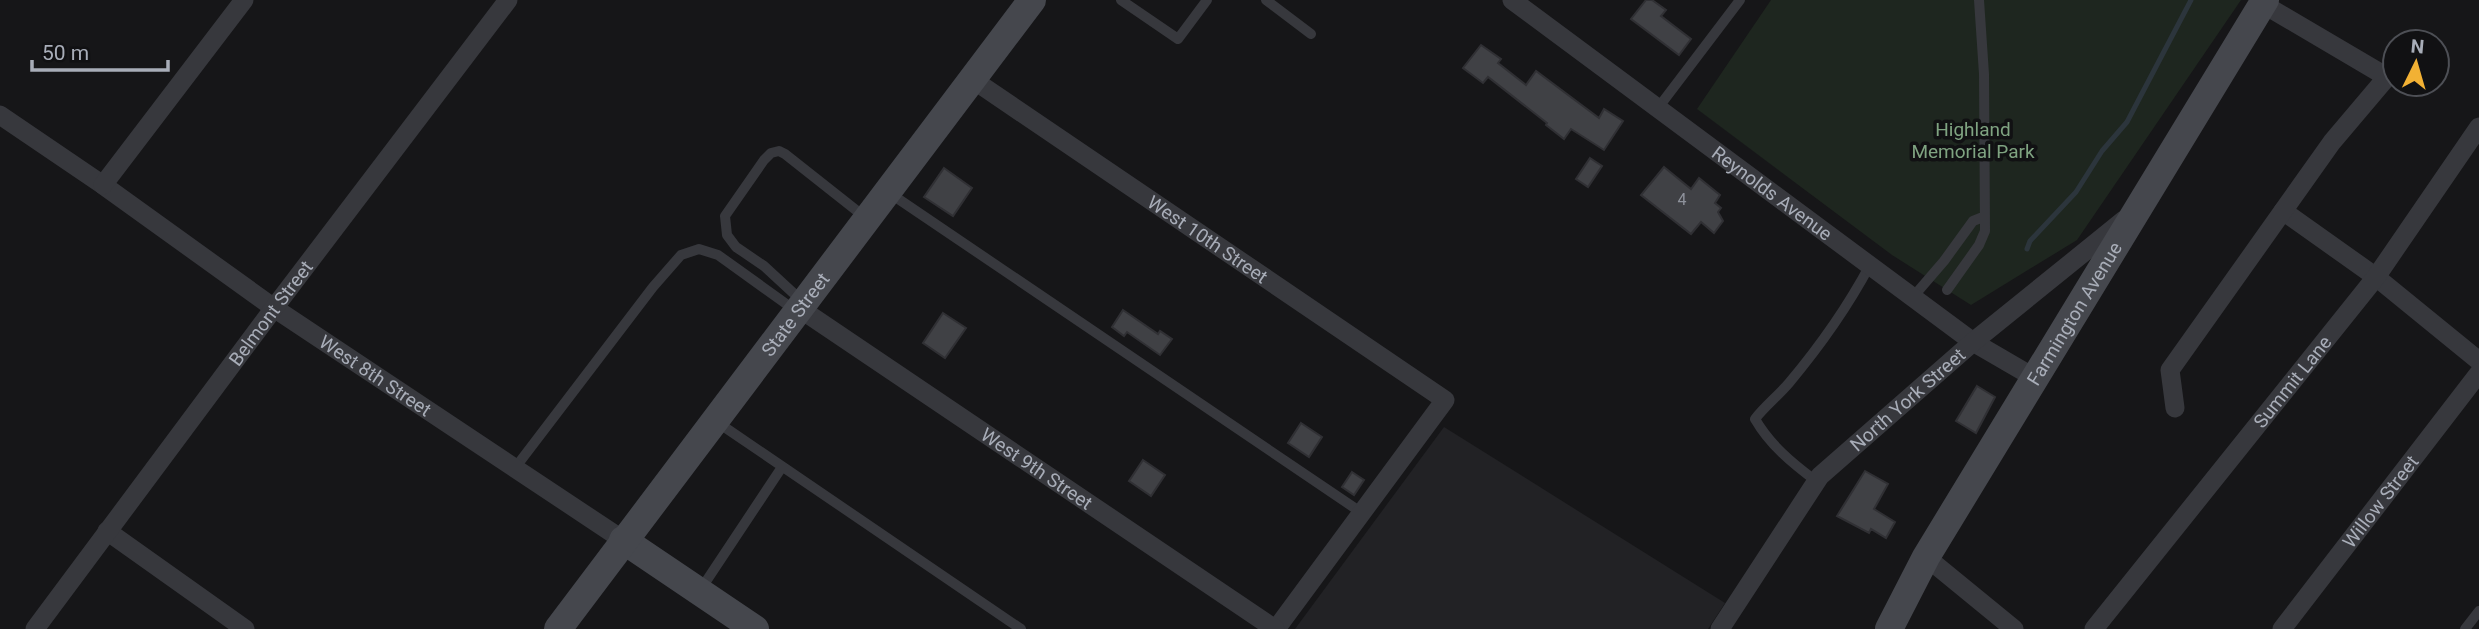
<svg xmlns="http://www.w3.org/2000/svg" width="2479" height="629" viewBox="0 0 2479 629" font-family="Roboto,sans-serif">
	<style>
		.built { fill: #222225 }
		.green { fill: #1e261f }
		.lines { fill: none; stroke-linecap: round; stroke-linejoin: round }
		.stream { stroke: #2c353c; stroke-width: 5 }
		.building { fill: #404145; stroke: #303034; stroke-width: 2 }
		.lane { stroke: #37383d; stroke-width: 10 }
		.street { stroke: #37383d; stroke-width: 19 }
		.secondary { stroke: #45474d; stroke-width: 28 }
		.labels { text-anchor: middle; stroke-width: 7; stroke-linejoin: round; paint-order: stroke }
		.number-label { font-size: 16px; fill: #8e929b }
		.park-label { font-size: 19px; fill: #7fa381; stroke: #111113 }
		.street-label { font-size: 19px; fill: #a8adb8; stroke: #111113 }
	</style>
	<rect width="100%" height="100%" fill="#161618"/>
	<path class="built" d="M1444 427 1725 603 1708 629H1295Z"/>
	<path class="green" d="M1771 0H2241L2077 240 1971 305 1892 255 1697 109Z"/>
	<g class="lines">
		<path class="stream" d="M2027 249 2030 241 2076 192 2102 151 2127 122 2191 0"/>
	</g>
	<path class="building" d="M1646 0H1652L1666 10 1661 16 1691 39 1679 55 1631 19Z
		M1481 45 1501 59 1498 63 1526 85 1536 71 1599 118 1604 109 1623 121 1604 150 1571 129 1564 139 1546 125 1547 123 1488 77 1483 83 1463 68Z
		M1590 158 1602 166 1588 187 1576 179Z
		M1664 167 1691 189 1699 178 1720 195 1715 203 1721 208 1718 212 1723 221 1714 233 1701 222 1691 234 1641 195Z
		M944 168 972 188 953 216 924 197Z
		M1123 310 1158 334 1160 331 1172 339 1160 355 1127 332 1124 336 1112 327Z
		M943 313 966 328 945 358 923 343Z
		M1977 386 1995 397 1976 433 1956 421Z
		M1301 423 1322 437 1309 457 1288 443Z
		M1143 460 1165 475 1151 496 1129 481Z
		M1865 471 1888 484 1874 509 1895 522 1886 538 1871 529 1869 533 1837 516Z
		M1352 472 1364 480 1354 495 1342 487Z"/>
	<g class="lines">
		<path class="lane" d="M1121 0 1178 39 1207 0
			M1266 0 1311 34
			M1658 108 1740 0
			M891 194 1362 513
			M1947 290 1979 245 1985 231 1984 74 1979 0
			M1913 297 1944 261 1973 221 1983 217
			M803 302 764 266 736 247 727 235 725 216 764 160 771 153 779 151 785 154 866 218
			M717 422 1021 629
			M515 468 653 287 681 255 699 249 718 255 796 311
			M1816 481C1792 463 1770 445 1755 419 1765 406 1778 396 1789 383 1820 346 1847 308 1870 265
			M701 589 782 467
			M2465 629 2479 611"/>
		<g class="street">
			<path id="s1" d="M1512 0 1973 342 2035 378"/>
			<path id="s2" d="M972 79 1445 400 1276 629"/>
			<path id="s3" d="M0 115 103 185 274 308 623 540"/>
			<path d="M103 185 244 0"/>
			<path d="M2283 211 2376 277 2479 361"/>
			<path id="s4" d="M799 308 1275 629"/>
			<path d="M2175 408 2170 370 2332 142 2387 77 2263 4"/>
			<path d="M107 531 245 629"/>
			<path d="M1926 557 2014 629"/>
			<path id="s5" d="M35 629 274 308 508 0"/>
			<path id="s6" d="M1720 629 1820 476 1973 342 2124 220"/>
			<path id="s7" d="M2094 629 2376 277 2479 127"/>
			<path id="s8" d="M2282 629 2479 373"/>
		</g>
		<g class="secondary">
			<path d="M623 540 755 629"/>
			<path id="s9" d="M558 629 1032 0"/>
			<path id="s10" d="M1889 629 1926 557 2265 0"/>
		</g>
	</g>
	<g class="labels">
		<g class="number-label">
			<text x="1682" y="205">4</text>
		</g>
		<g class="park-label">
			<text x="1973" y="136">Highland<tspan x="1973" dy="22">Memorial Park</tspan></text>
		</g>
		<g class="street-label">
			<text dy="7" stroke="none"><textPath href="#s1" startOffset="324">Reynolds Avenue</textPath></text>
			<text dy="7" stroke="none"><textPath href="#s2" startOffset="285">West 10th Street</textPath></text>
			<text dy="7" stroke="none"><textPath href="#s10" startOffset="366">Farmington Avenue</textPath></text>
			<text dy="7" stroke="none"><textPath href="#s5" startOffset="394">Belmont Street</textPath></text>
			<text dy="7" stroke="none"><textPath href="#s9" startOffset="394">State Street</textPath></text>
			<text dy="7" stroke="none"><textPath href="#s3" startOffset="457">West 8th Street</textPath></text>
			<text dy="7" stroke="none"><textPath href="#s7" startOffset="317">Summit Lane</textPath></text>
			<text dy="7" stroke="none"><textPath href="#s6" startOffset="299">North York Street</textPath></text>
			<text dy="7" stroke="none"><textPath href="#s4" startOffset="287">West 9th Street</textPath></text>
			<text dy="7" stroke="none"><textPath href="#s8" startOffset="161">Willow Street</textPath></text>
		</g>
	</g>
	<g transform="translate(2416 63) rotate(5)"><circle r="33" fill="#111113" stroke="#4d4f55" stroke-width="2"/>
	<path d="M0-5L12 26L0 18L-12 26Z" fill="#f2b134"/>
	<text y="-10" font-size="19" font-weight="bold" text-anchor="middle" fill="#a8adb8">N</text>
	</g>
	<path d="M32 60v10h136v-10" fill="none" stroke="#a8adb8" stroke-width="3.5"/>
	<text x="42" y="60" font-size="21" fill="#a8adb8" stroke="#111113" stroke-width="5" paint-order="stroke">50 m</text>
</svg>
